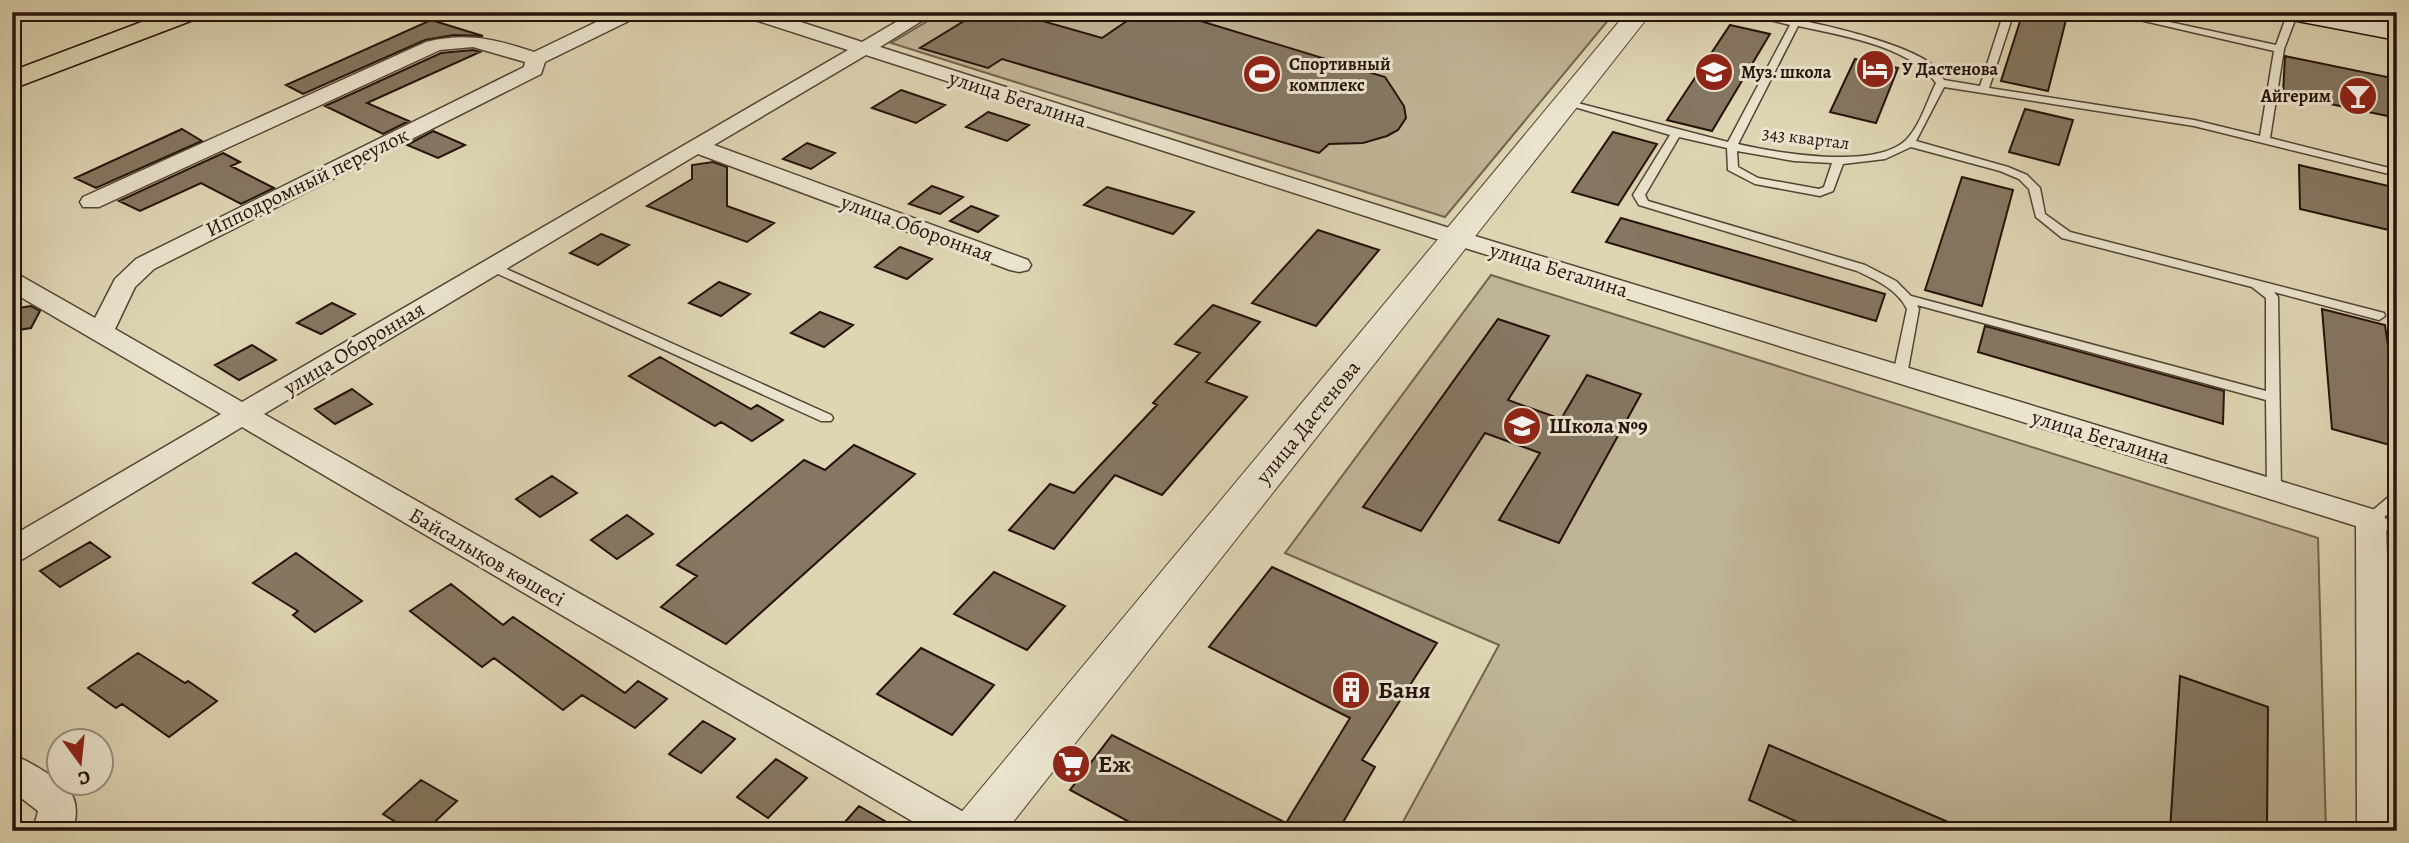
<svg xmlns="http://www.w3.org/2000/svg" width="2409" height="843" viewBox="0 0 2409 843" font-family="Alegreya,serif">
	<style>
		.green { fill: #bfb496; stroke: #726350; stroke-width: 2 }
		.building { fill: #857762; stroke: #25120b; stroke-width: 2 }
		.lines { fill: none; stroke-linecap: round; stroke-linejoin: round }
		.service-casing { stroke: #534335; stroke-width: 3 }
		.minor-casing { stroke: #534335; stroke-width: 3 }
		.tertiary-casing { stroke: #534335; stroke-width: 2 }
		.secondary-casing { stroke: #25120b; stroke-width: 3 }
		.trunk-casing { stroke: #25120b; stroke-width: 3 }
		.service { fill: #eae4ce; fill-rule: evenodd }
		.minor { fill: #eae4ce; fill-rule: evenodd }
		.tertiary { fill: #eae4ce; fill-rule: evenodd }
		.secondary { fill: #eae4ce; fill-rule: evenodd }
		.trunk { fill: #ded5b3; fill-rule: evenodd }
		.labels { text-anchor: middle; stroke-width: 6; stroke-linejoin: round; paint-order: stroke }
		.far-poi-label { font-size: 18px; font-weight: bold; fill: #25120b; stroke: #eae4ce; text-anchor: start }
		.far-street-label { font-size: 18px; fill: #25120b; stroke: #eae4ce }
		.street-label { font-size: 21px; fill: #25120b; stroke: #eae4ce }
		.poi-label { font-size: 21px; font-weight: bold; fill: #25120b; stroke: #eae4ce; text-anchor: start }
		.near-poi-label { font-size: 24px; font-weight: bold; fill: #25120b; stroke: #eae4ce; text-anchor: start }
	</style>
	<rect width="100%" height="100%" fill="#ded5b3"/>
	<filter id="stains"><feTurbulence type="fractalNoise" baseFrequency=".00286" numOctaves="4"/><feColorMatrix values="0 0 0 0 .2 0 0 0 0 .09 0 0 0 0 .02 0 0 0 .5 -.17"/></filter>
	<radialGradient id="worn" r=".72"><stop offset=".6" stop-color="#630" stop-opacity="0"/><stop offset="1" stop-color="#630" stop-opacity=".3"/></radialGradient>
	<path class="green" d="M943 12H1615L1445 217 891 43Z
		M1491 275 2318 538 2326 831H1398L1499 645 1285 553Z"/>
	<path class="building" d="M979 12H1011L1102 38 1140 12H1171L1385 77 1404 106 1406 118 1398 130 1387 136 1363 143 1329 144 1319 153 1002 59 988 68 920 48Z
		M2023 12H2068L2048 91 2001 81Z
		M431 20 483 36 454 35 425 40 303 94 286 85Z
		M1730 25 1770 34 1712 131 1667 120Z
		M473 50 480 52 367 103 409 121 383 134 325 106 441 53Z
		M2285 56 2397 79V118L2283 94Z
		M1855 59 1898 68 1876 123 1830 112Z
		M901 90 945 105 916 123 872 108Z
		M2025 109 2073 120 2059 165 2009 152Z
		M988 112 1029 125 1007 141 966 127Z
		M182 129 202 141 96 188 75 178Z
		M433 131 465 145 438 158 407 145Z
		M1613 132 1657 144 1618 205 1572 192Z
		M807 143 835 153 811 169 783 159Z
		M223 153 240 162 231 166 274 188 241 204 201 183 140 211 119 201Z
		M713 162 727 167V206L774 223 747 242 647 206 692 179V165Z
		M2299 165 2397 188V232L2300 209Z
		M1962 177 2013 190 1982 306 1925 290Z
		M932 186 963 197 940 214 909 204Z
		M1107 187 1194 212 1173 234 1084 205Z
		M971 206 998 216 978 232 950 221Z
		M1621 218 1885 294 1876 321 1606 242Z
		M1318 230 1379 250 1316 326 1252 303Z
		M601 234 629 245 598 265 570 253Z
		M900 247 932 259 907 279 875 267Z
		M719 282 750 294 721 316 689 303Z
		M332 303 355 314 321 334 297 323Z
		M1213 305 1260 322 1206 382 1247 397 1162 495 1115 475 1054 549 1009 530 1050 484 1074 493 1157 405 1153 403 1200 353 1175 344Z
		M31 306 40 311 31 328 12 331V309Z
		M2322 309 2385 325 2397 407V447L2332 429Z
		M820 312 853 325 824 347 791 333Z
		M1498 319 1549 336 1508 400 1561 419 1587 375 1641 394 1559 543 1499 520 1540 453 1485 433 1421 531 1363 507Z
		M1985 326 2224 391 2223 424 1978 352Z
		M252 345 276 360 239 380 215 365Z
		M660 357 751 409 757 405 783 420 752 441 721 422 715 426 629 376Z
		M352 389 372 404 335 424 315 409Z
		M854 445 915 474 726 644 661 607 697 576 677 565 804 460 825 470Z
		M552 476 577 493 540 517 516 499Z
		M627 515 653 534 617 559 591 540Z
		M90 542 110 557 60 587 40 571Z
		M296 553 362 601 315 632 293 615 298 611 253 583Z
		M1272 567 1437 643 1362 760 1375 767 1338 831H1146L1070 790 1112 735 1286 823 1350 718 1209 647Z
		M994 572 1065 606 1027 650 954 614Z
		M451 584 503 625 513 617 625 693 638 681 667 699 635 728 582 695 563 710 494 658 482 667 410 611Z
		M921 648 994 685 952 735 877 694Z
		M138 653 185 683 188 681 217 701 169 737 122 704 116 708 88 688Z
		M2180 676 2268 707 2267 831H2170Z
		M703 721 735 739 701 773 669 754Z
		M1769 745 1969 831H1817L1749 800Z
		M776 759 807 778 768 818 737 797Z
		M421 780 457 801 425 831H410L383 814Z
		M859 806 902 831H837Z"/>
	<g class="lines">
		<defs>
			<path id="service" d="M1738 12C1778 12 1906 40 1935 67 1938 71 1941 76 1944 80L1980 86 2004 12H2014L1989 88 2194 120 2260 136 2274 51 2105 12H2123L2276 45 2288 12H2298L2284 49 2270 138 2397 170V176L2194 126 1944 87 1916 141 2008 167 2027 175 2040 188 2045 214 2070 232 2384 313 2385 316 2379 320 2274 292 2278 297 2281 490 2279 494H2269L2267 490 2266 400 1917 305 1919 309 1907 375 1905 378H1895L1893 375 1907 309C1897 289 1876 280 1857 271L1639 205 1633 195 1670 135 1561 103 1566 100 1728 142 1790 25ZM1798 26C1840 35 1910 46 1936 83 1927 101 1920 126 1906 140 1875 170 1777 153 1738 144ZM1679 137 1727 148 1728 170 1755 184 1820 196 1833 191 1843 164 1885 159 1911 147 2000 171 2019 179 2029 189 2036 217 2062 238 2252 287 2266 298V391L1911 296 1896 281 1865 265 1648 201 1645 195ZM1737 151 1794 161 1832 163 1824 187 1819 189 1758 178 1738 167Z
				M491 262 831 415 833 418 831 421H821L487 269 485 266Z
				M2397 493V506L2383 518 2397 522V533L2366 524 2363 520 2366 516 2392 494Z"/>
			<path id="minor" d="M617 12H641L639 16 545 62 541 74 154 269 135 287 115 329 242 402 848 50 743 16 741 12H770L862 42 913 12H936L880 47 1465 233 2382 512 2386 520 2395 831H2357L2356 526 1449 243 866 55 714 145 1028 260 1031 265 1028 270 1019 272 1010 270 698 154 264 414 976 819 982 831H929L242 427 23 559 12 562V536L221 414 12 292V274L21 276 95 318 115 279 136 259 524 67 525 62 473 47 440 50 99 207H83L80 202 83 197 426 42C466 32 496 39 534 52Z
				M12 755C28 760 59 779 70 792 78 802 77 820 72 831H33L38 811 12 791Z"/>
			<path id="tertiary" d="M1627 12H1652L1006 831H952L959 815Z"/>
			<path id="secondary" d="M2279 12H2334L2397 24V40L2292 20 2283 17Z"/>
			<path id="trunk" d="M168 12H205L201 17 12 89V71Z"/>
		</defs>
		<use href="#service" class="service-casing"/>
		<use href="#minor" class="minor-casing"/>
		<use href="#tertiary" class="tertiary-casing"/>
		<use href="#secondary" class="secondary-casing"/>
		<use href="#trunk" class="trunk-casing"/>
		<use href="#service" class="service"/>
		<use href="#minor" class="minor"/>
		<use href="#tertiary" class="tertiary"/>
		<use href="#secondary" class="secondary"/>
		<use href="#trunk" class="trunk"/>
	</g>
	<defs>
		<symbol id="hotel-disc" viewBox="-11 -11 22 22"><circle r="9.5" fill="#8f2418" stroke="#eae4ce"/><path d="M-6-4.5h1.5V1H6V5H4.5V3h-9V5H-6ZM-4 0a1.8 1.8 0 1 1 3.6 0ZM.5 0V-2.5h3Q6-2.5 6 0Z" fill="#fff"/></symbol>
		<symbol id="school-disc" viewBox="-11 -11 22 22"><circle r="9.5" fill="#8f2418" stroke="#eae4ce"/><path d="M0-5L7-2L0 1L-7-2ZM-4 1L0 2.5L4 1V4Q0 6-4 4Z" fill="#fff"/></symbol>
		<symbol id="stadium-disc" viewBox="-11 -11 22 22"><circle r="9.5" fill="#8f2418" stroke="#eae4ce"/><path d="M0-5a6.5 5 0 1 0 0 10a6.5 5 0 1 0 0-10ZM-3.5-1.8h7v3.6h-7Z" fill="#fff"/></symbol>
		<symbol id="bar-disc" viewBox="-11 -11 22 22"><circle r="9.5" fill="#8f2418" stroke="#eae4ce"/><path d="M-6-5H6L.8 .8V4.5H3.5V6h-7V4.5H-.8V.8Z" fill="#fff"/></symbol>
		<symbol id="building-disc" viewBox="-11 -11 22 22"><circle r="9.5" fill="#8f2418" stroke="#eae4ce"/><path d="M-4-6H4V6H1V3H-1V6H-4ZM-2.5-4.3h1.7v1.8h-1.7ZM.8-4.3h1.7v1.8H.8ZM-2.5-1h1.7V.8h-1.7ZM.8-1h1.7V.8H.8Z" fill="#fff"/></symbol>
		<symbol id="supermarket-disc" viewBox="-11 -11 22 22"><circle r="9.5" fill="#8f2418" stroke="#eae4ce"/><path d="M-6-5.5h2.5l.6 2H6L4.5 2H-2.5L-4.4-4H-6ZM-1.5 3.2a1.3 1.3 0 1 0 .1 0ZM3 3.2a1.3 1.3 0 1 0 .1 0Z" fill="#fff"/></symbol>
	</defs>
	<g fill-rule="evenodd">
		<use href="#hotel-disc" x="1853" y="47" width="44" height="44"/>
		<use href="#school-disc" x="1692" y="50" width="44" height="44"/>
		<use href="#stadium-disc" x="1240" y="52" width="44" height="44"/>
		<use href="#bar-disc" x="2336" y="74" width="44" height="44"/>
		<use href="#school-disc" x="1500" y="404" width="44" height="44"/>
		<use href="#building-disc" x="1329" y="668" width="44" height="44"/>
		<use href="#supermarket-disc" x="1049" y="742" width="44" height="44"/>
	</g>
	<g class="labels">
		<g class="far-poi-label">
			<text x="1289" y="70">Спортивный<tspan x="1289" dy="21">комплекс</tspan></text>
			<text x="1902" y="75">У Дастенова</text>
			<text x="1741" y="78">Муз. школа</text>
			<text x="2331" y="102" text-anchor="end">Айгерим</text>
		</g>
		<g class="far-street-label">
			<text transform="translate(1806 138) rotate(7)" y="6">343 квартал</text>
		</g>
		<g class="street-label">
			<text transform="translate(1018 99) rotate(18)" y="7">улица Бегалина</text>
			<text transform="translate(307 182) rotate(-26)" y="7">Ипподромный переулок</text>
			<text transform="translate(917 228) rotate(20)" y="7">улица Оборонная</text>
			<text transform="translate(1559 270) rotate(17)" y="7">улица Бегалина</text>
			<text transform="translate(354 348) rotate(-31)" y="7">улица Оборонная</text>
			<text transform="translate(1308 422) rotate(-51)" y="7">улица Дастенова</text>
			<text transform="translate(2101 437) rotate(17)" y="7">улица Бегалина</text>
			<text transform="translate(487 557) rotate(30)" y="7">Байсалықов көшесі</text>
		</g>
		<g class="poi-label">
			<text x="1549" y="433">Школа №9</text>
		</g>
		<g class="near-poi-label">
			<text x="1378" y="698">Баня</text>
			<text x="1098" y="772">Еж</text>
		</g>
	</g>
	<rect width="2409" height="843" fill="none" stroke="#ded5b3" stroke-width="42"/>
	<rect x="14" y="14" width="2381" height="815" fill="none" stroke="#25120b" stroke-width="3.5"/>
	<rect x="21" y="21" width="2367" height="801" fill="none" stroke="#25120b" stroke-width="2"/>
	<g transform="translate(80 762) rotate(165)"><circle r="33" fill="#eae4ce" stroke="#9b9080" stroke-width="2"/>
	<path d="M0-5L12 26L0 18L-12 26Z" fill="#8f2418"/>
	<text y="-10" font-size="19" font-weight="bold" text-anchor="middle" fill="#25120b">С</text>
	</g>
	<rect width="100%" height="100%" filter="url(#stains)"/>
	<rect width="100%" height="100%" fill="url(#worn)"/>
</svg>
